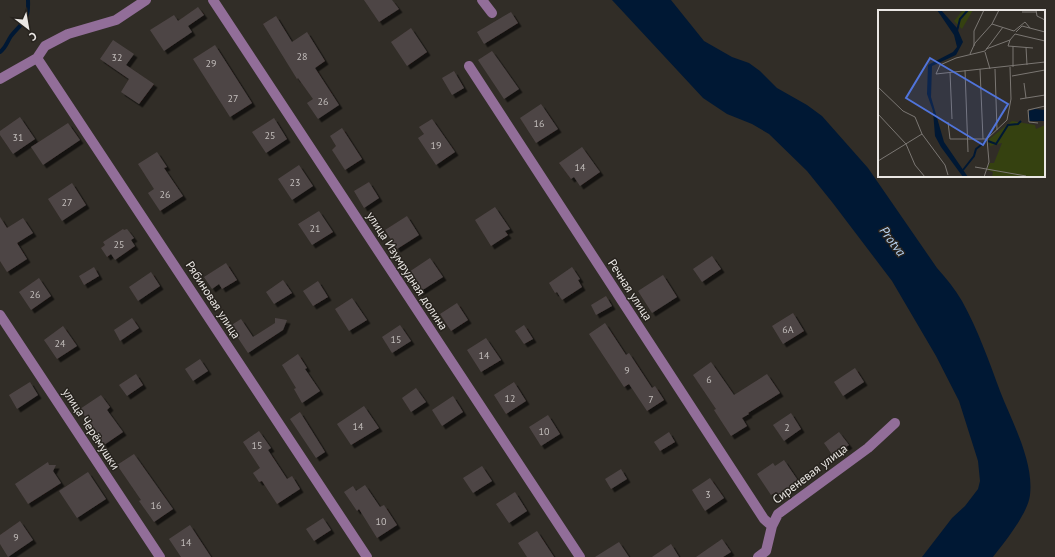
<svg xmlns="http://www.w3.org/2000/svg" width="1055" height="557" viewBox="0 0 1055 557" font-family="'PT Sans',sans-serif">
	<style>
		.water { fill: #001834 }
		.lines { fill: none; stroke-linecap: round; stroke-linejoin: round }
		.stream { stroke: #001834; stroke-width: 4 }
		.building { fill: #4e4545; filter: url(#shadow) }
		.minor { stroke: #926e99; stroke-width: 10 }
		.labels { text-anchor: middle; stroke-width: 3; stroke-linejoin: round; paint-order: stroke }
		.number-label { font-size: 10px; fill: #c3bebc }
		.street-label { font-size: 12px; fill: #eae7e4; stroke: #27231e }
		.water-label { font-size: 13px; font-style: italic; fill: #b9d6f7; stroke: #27231e }
		.inset-river { fill: none; stroke: #001834; stroke-width: 2 }
		.inset-road { fill: none; stroke: #7b7773; stroke-width: 1 }
		.view { fill: #5074db; fill-opacity: 0.15; stroke: #5074db; stroke-width: 2 }
		.inset-edge { fill: none; stroke: #eae7e4; stroke-width: 2 }
	</style>
	<defs>
		<filter id="shadow"><feDropShadow dx="3.5" dy="3.5" stdDeviation="0" flood-color="#0009"/></filter>
	</defs>
	<rect width="100%" height="100%" fill="#312d27"/>
	<path class="water" d="M612 0H671L704 41 732 57 749 63 760 71 777 88 807 105 822 116 868 168 937 268C946 278 955 289 962 301 978 330 989 361 1000 391 1012 422 1034 461 1030 495 1028 513 1005 542 993 557H922L952 518 965 506 978 489 980 481 978 461 959 401 936 356 892 281 832 202 807 171 769 134 752 124 727 114 703 98Z"/>
	<g class="lines">
		<path class="stream" d="M0 52C6 48 7 42 11 36 23 21 29 22 28 0"/>
	</g>
	<path class="building" d="M364 0H392L399 9 379 22Z
		M198 7 204 15 188 26 192 32 164 51 150 30 174 15 178 21Z
		M511 12 518 23 484 44 477 32Z
		M276 16 292 42 307 32 325 61 315 68 339 105 318 119 307 103 313 99 298 78 297 79 263 24Z
		M411 28 427 52 407 66 391 42Z
		M113 40 134 54 126 65 154 84 139 104 121 92 129 79 100 59Z
		M215 45 252 103 230 117 193 59Z
		M492 51 519 89 504 99 478 60Z
		M454 71 464 88 452 95 442 78Z
		M541 104 558 129 536 143 520 118Z
		M20 117 35 139 13 154 0 135V131Z
		M274 118 287 139 266 153 252 132Z
		M432 119 455 152 436 165 418 138 424 134 419 127Z
		M68 123 80 140 43 165 31 147Z
		M342 128 362 159 345 170 332 150 336 146 330 136Z
		M582 147 600 172 580 186 574 177 571 179 559 163Z
		M157 152 167 167 164 168 183 196 160 211 148 193 154 189 138 164Z
		M299 165 313 186 292 200 278 179Z
		M369 182 379 198 364 208 354 191Z
		M72 183 86 205 62 221 48 199Z
		M495 207 510 229 505 231 508 235 491 246 475 220Z
		M319 211 333 232 312 245 298 224Z
		M407 216 419 235 397 249 385 230Z
		M0 217 7 228 23 218 33 233 17 243 27 259 7 272 0 261Z
		M123 229 124 230 127 229 134 238 131 240 135 246 115 260 111 254 107 257 101 248 105 245 103 242Z
		M712 256 721 269 702 282 693 269Z
		M430 258 443 277 418 293 406 274Z
		M226 263 237 280 222 289 219 284 212 289 204 277Z
		M94 267 99 276 84 285 79 276Z
		M572 267 580 279 578 280 582 287 562 300 557 292 555 293 549 283Z
		M151 272 160 286 138 301 129 287Z
		M663 275 677 297 652 313 638 291Z
		M39 278 51 296 31 310 19 292Z
		M283 280 292 293 274 304 266 292Z
		M318 281 328 297 313 306 303 291Z
		M606 296 612 306 596 315 591 305Z
		M352 298 367 320 349 331 335 309Z
		M457 303 468 320 451 331 440 314Z
		M793 313 804 331 783 344 772 326Z
		M132 318 139 328 120 341 114 330Z
		M275 318 287 320 283 330 248 353 230 326 241 319 253 337 275 323Z
		M605 323 626 355 629 353 652 388 655 386 664 400 647 411 629 384 624 387 589 334Z
		M400 325 411 341 392 353 382 337Z
		M524 325 533 339 524 344 515 331Z
		M63 326 77 346 57 359 44 340Z
		M486 338 501 360 481 372 467 350Z
		M298 354 307 368 305 369 320 391 302 403 294 389 296 388 282 365Z
		M200 359 208 371 193 381 185 369Z
		M711 362 734 395 767 374 780 393 748 413 749 414 742 418 747 426 731 436 714 410 716 409 693 375Z
		M855 368 864 382 843 396 834 382Z
		M136 374 143 385 127 396 119 385Z
		M30 382 38 395 17 409 9 395Z
		M514 382 526 401 506 414 494 395Z
		M416 388 426 402 411 412 402 398Z
		M101 395 110 407 107 410 123 432 104 445 80 409Z
		M453 396 463 412 442 426 432 410Z
		M364 406 379 428 351 445 337 424Z
		M300 412 325 452 316 458 290 419Z
		M791 413 801 429 784 441 773 425Z
		M548 415 560 434 541 446 529 427Z
		M259 431 271 448 268 450 287 479 292 476 300 489 277 504 262 481 259 482 253 473 260 468 243 442Z
		M669 432 675 442 660 451 654 442Z
		M839 432 849 445 833 456 824 443Z
		M134 454 173 509 154 522 139 501 141 500 117 465Z
		M784 460 799 482 778 496 776 492 771 495 757 474 773 463 775 466Z
		M48 462 49 465H56L53 471 61 483 28 504 15 484Z
		M482 466 492 481 473 493 463 478Z
		M621 469 627 479 611 489 605 479Z
		M88 472 106 499 77 518 59 491Z
		M710 478 724 498 705 511 692 490Z
		M365 485 380 507 384 505 397 525 377 538 359 509 357 511 344 492 353 486 356 491Z
		M515 492 527 511 509 523 496 504Z
		M323 518 331 530 314 541 306 529Z
		M20 521 33 540 8 557 0 544V535Z
		M190 525 211 557H181L169 539Z
		M537 531 554 557H527L518 543Z
		M722 539 731 552 723 557H696Z
		M619 542 629 557H595Z
		M671 544 679 557H652Z"/>
	<g class="lines">
		<path class="minor" d="M213 0 580 557
			M482 0 492 13
			M37 58 367 557
			M469 66 764 519 772 526
			M0 79 37 58 45 46 68 34 116 20 146 0
			M0 315 160 557
			M758 557 766 551 772 526 778 514 868 448 895 423"/>
	</g>
	<g class="labels">
		<g class="number-label">
			<text x="302" y="60">28</text>
			<text x="117" y="61">32</text>
			<text x="211" y="67">29</text>
			<text x="233" y="102">27</text>
			<text x="323" y="105">26</text>
			<text x="539" y="127">16</text>
			<text x="270" y="139">25</text>
			<text x="18" y="141">31</text>
			<text x="436" y="149">19</text>
			<text x="580" y="171">14</text>
			<text x="295" y="186">23</text>
			<text x="165" y="198">26</text>
			<text x="67" y="206">27</text>
			<text x="315" y="232">21</text>
			<text x="119" y="248">25</text>
			<text x="35" y="298">26</text>
			<text x="788" y="333">6А</text>
			<text x="396" y="343">15</text>
			<text x="60" y="347">24</text>
			<text x="484" y="359">14</text>
			<text x="627" y="374">9</text>
			<text x="709" y="383">6</text>
			<text x="510" y="402">12</text>
			<text x="651" y="403">7</text>
			<text x="358" y="430">14</text>
			<text x="787" y="431">2</text>
			<text x="544" y="435">10</text>
			<text x="257" y="449">15</text>
			<text x="708" y="498">3</text>
			<text x="156" y="509">16</text>
			<text x="381" y="525">10</text>
			<text x="16" y="541">9</text>
			<text x="186" y="546">14</text>
		</g>
		<g class="street-label">
			<text transform="translate(407 271) rotate(57)" y="4">улица Изумрудная долина</text>
			<text transform="translate(630 290) rotate(57)" y="4">Речная улица</text>
			<text transform="translate(213 300) rotate(57)" y="4">Рябиновая улица</text>
			<text transform="translate(91 429) rotate(57)" y="4">улица Черёмушки</text>
			<text transform="translate(810 474) rotate(-37)" y="4">Сиреневая улица</text>
		</g>
		<g class="water-label">
			<text transform="translate(893 241) rotate(53)" y="5">Protva</text>
		</g>
	</g>
	<g transform="translate(878 10)">
		<rect width="167" height="167" fill="#312d27"/>
		<path d="M85 0H95L84 19 76 11ZM134 111 157 115 158 119 167 115V167H114L115 162 109 160 112 153H116L124 133 112 136 110 130Z" fill="#354110"/>
		<path d="M59 0H63L79 18 85 32 78 45 54 56 53 87 66 132 90 167H85L63 137 57 126 55 101 49 84 50 55 75 42 79 37 76 25ZM157 99 167 100V111H151V101Z" fill="#001834"/>
		<path class="inset-river" d="M79 21 82 9 90 0M110 131 118 134 130 115 140 114 143 111M85 160 96 146 98 139 108 131"/>
		<path class="inset-road" d="M158 0 159 6 167 10M144 2H158M114 14 136 21 147 12 152 18M114 14 121 0M138 22 144 16 167 22M132 30 130 36 155 38M96 36V21L106 0M135 36V57M148 37 149 55M108 39 132 30 137 24 167 31M107 41 78 48 62 55 58 64 167 52M107 41 125 17M107 42 112 59M92 44 97 33 114 14M102 59 105 129M117 59 119 120M87 60 90 142M72 62 74 109M134 66 167 60M146 73 148 88M0 77 25 101 37 107 44 124 67 155 70 165M142 89 167 85M0 104 28 134 37 155 47 167M70 112 72 129H109M160 113 151 112 150 100 167 96M109 129 129 110 133 89 132 57M0 151 44 124M97 157 148 166M106 167 111 152 109 129"/>
		<path class="view" d="M52 48 130 94 105 135 28 88Z"/>
		<rect width="167" height="167" class="inset-edge"/>
	</g>
	<g transform="translate(28 28) rotate(149)" stroke="#27231e" stroke-width="3" paint-order="stroke">
	<path d="M0-3L7 15L0 10L-7 15Z" fill="#eae7e4"/>
	<text y="-6" font-size="11" font-weight="bold" text-anchor="middle" fill="#eae7e4">С</text>
	</g>
</svg>
